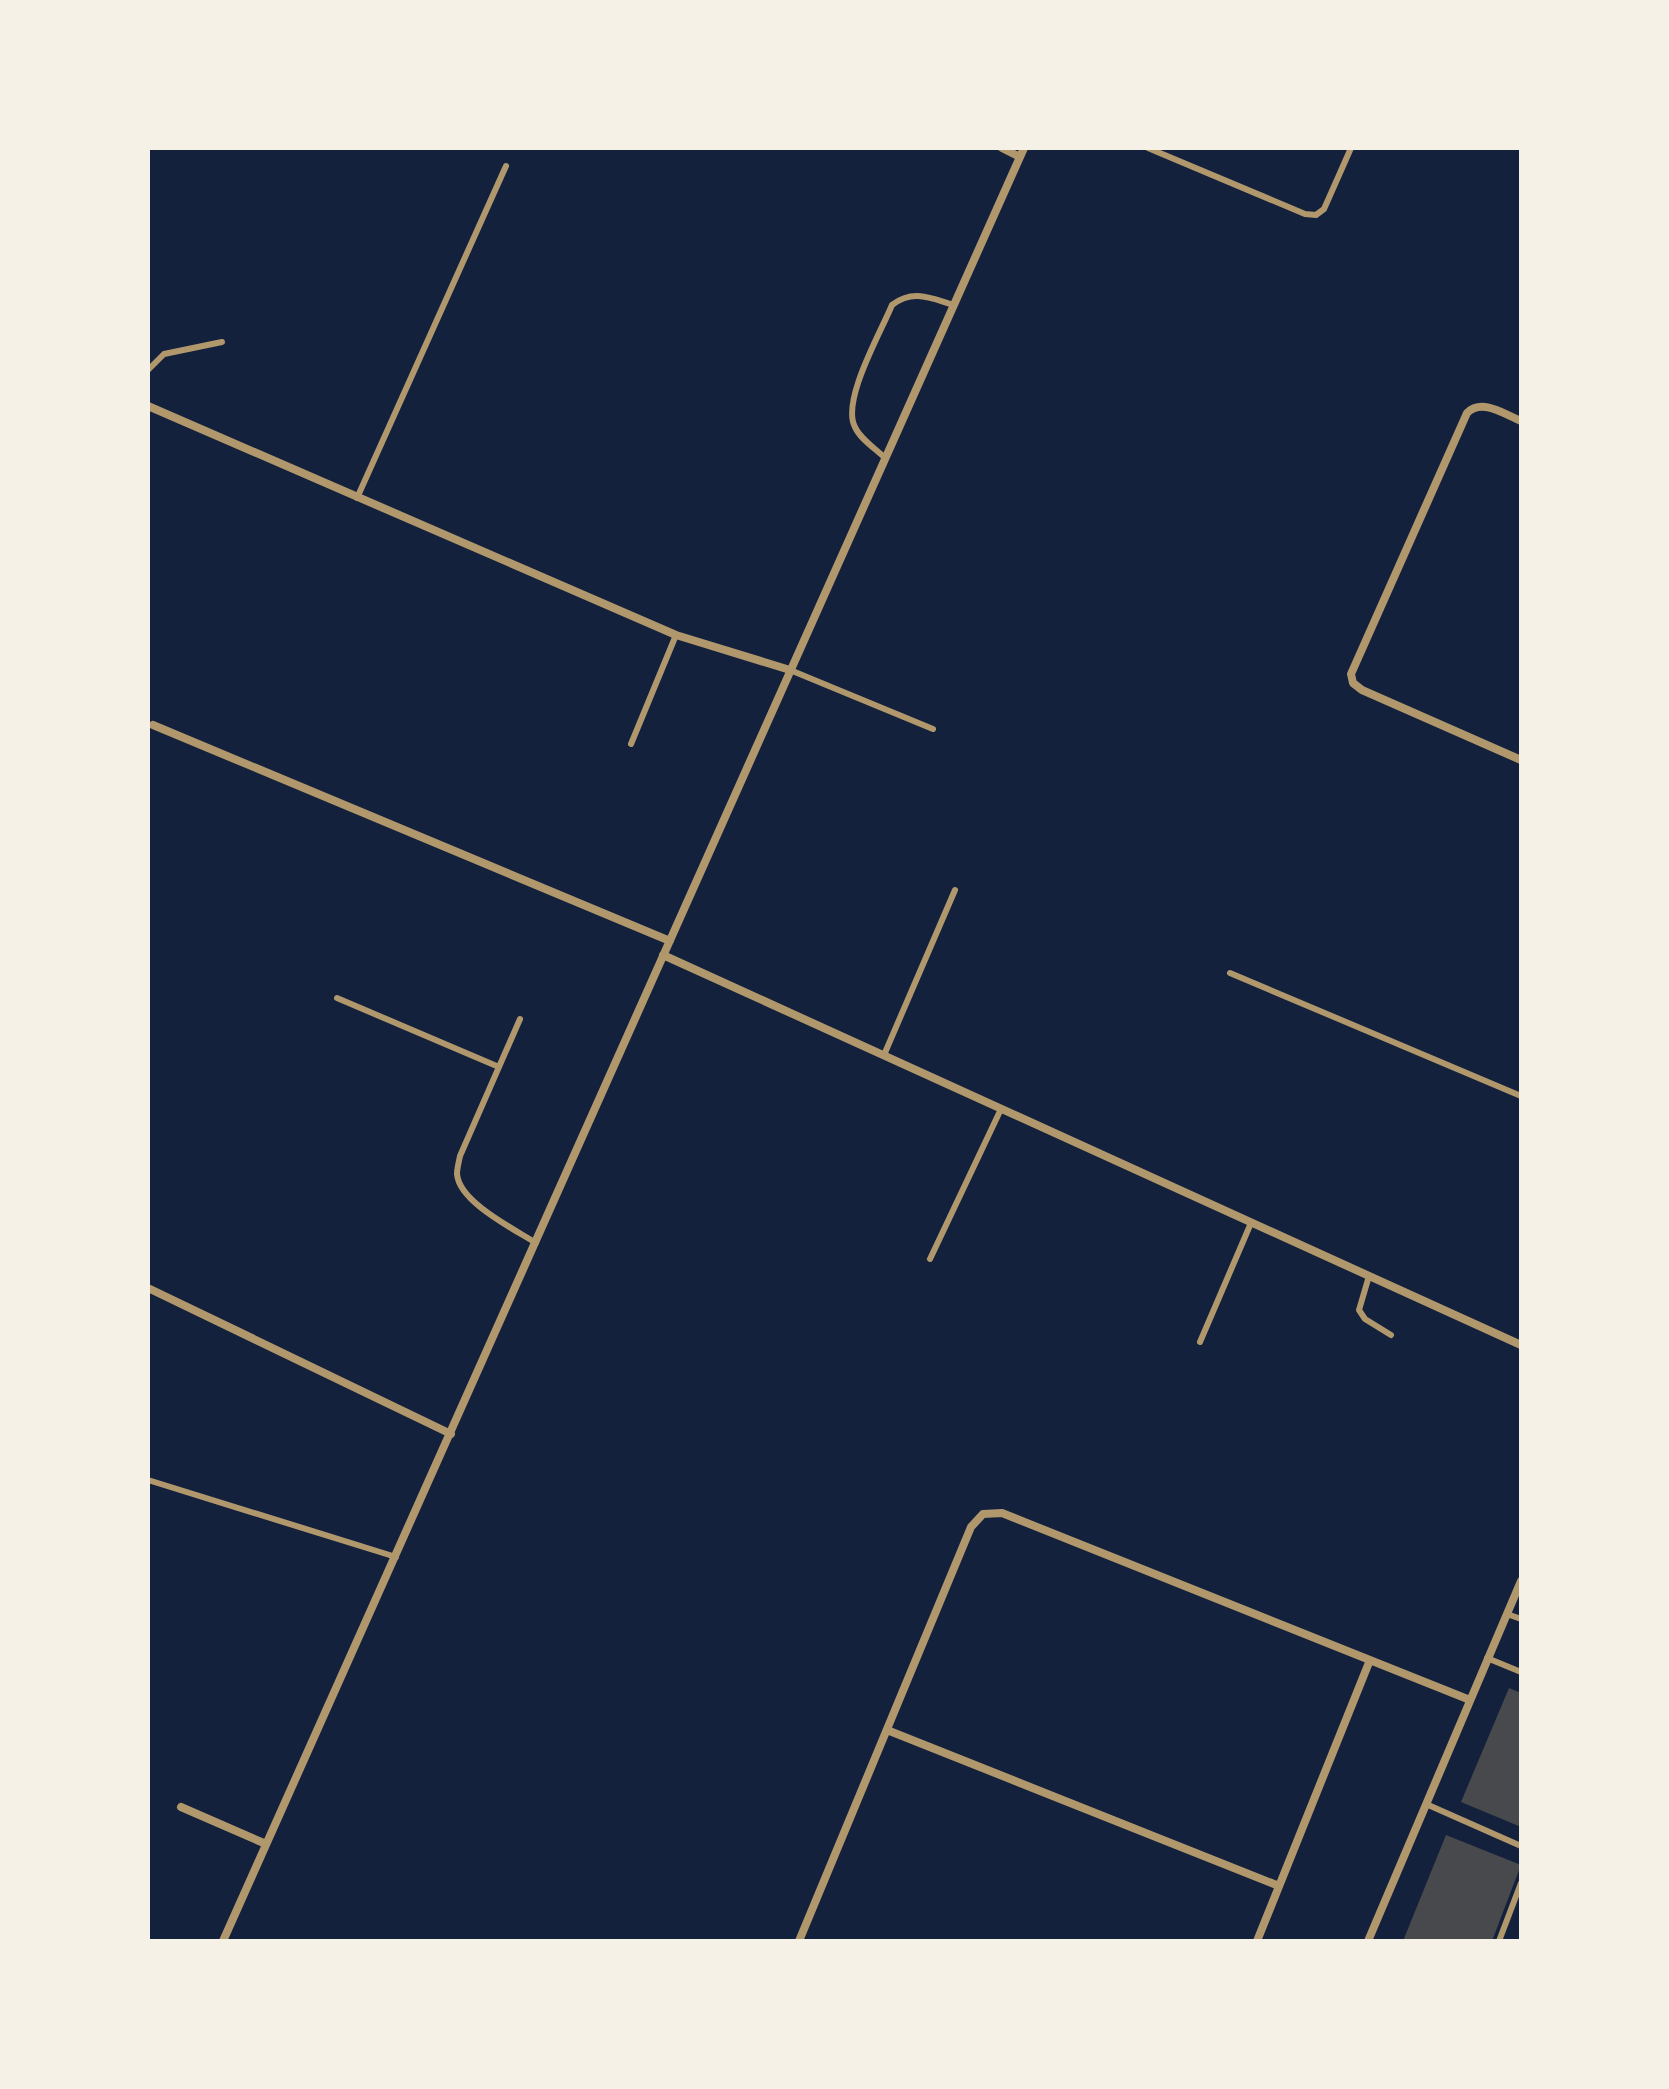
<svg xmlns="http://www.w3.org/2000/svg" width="1669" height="2089" viewBox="0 0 1669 2089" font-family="'Sofia Sans Condensed',sans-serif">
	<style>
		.building { fill: #48494c }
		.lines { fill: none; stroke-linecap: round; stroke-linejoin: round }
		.service { stroke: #b1986c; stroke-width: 6 }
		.minor { stroke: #b1986c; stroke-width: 8 }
	</style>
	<rect width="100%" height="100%" fill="#14213d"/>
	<path class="building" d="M1509 1688 1521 1693V1827L1461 1802Z
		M1446 1835 1521 1865 1492 1941H1403Z"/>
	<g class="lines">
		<path class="service" d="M1148 148 1305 214 1316 215 1324 209 1351 148
			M148 370 164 354 222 342
			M885 458C876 449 860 439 855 427 841 401 881 332 892 305 913 289 930 298 954 305
			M357 498 506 166
			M790 670 933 729
			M631 744 676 635
			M1230 973 1521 1096
			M337 998 499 1067
			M520 1019 460 1156C459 1161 457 1169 457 1174 459 1202 514 1229 536 1243
			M884 1055 955 890
			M930 1259 1001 1109
			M1369 1276 1359 1310 1365 1319 1391 1335
			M1200 1342 1251 1223
			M148 1480 396 1557
			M1507 1614 1521 1619
			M1487 1658 1521 1672
			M1426 1804 1521 1846
			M1499 1941 1521 1883"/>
		<path class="minor" d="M1002 148 1020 157
			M148 406 676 635 790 670
			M1521 421C1504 414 1482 398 1467 413L1351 674 1353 683 1362 690 1521 760
			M153 725 670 941
			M663 955 1521 1345
			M148 1288 451 1434
			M887 1730 1279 1886
			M181 1807 266 1844
			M223 1941 1024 148
			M799 1941 971 1527 983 1514 1002 1513 1470 1700
			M1257 1941 1370 1660
			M1368 1941 1521 1581"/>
	</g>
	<rect width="1669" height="2089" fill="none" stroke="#f6f1e7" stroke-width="300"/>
</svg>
